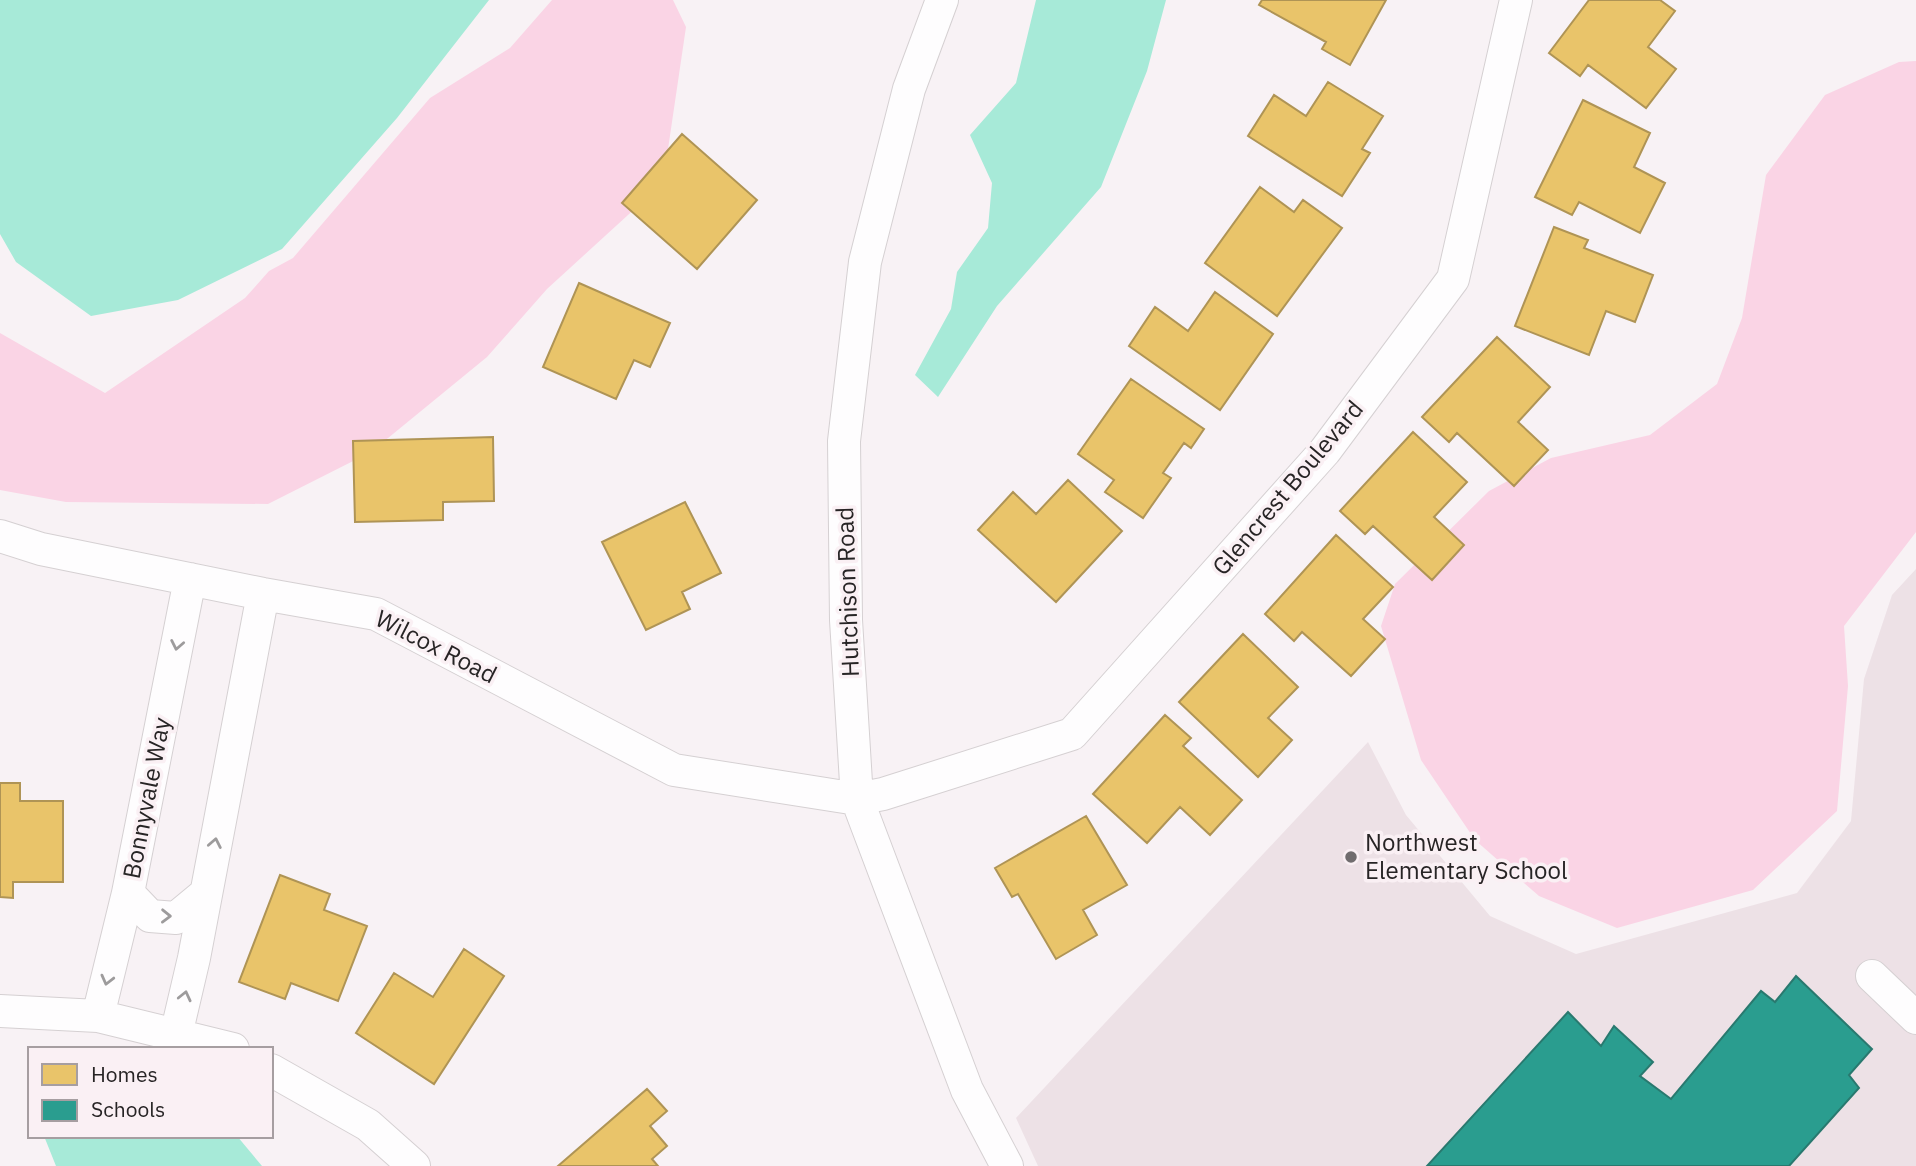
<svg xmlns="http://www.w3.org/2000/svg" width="1916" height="1166" viewBox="0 0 1916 1166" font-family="'IBM Plex Sans',sans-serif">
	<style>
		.built { fill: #ede1e6 }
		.green { fill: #fad4e5 }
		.water { fill: #a7ead8 }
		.homes { fill: #e9c46a; stroke: #af9455; stroke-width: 2 }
		.schools { fill: #2a9d8f; stroke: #29796f; stroke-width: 2 }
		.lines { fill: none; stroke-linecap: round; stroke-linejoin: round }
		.minor-casing { stroke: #d5d0d2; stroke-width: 34 }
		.minor { stroke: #fefdfe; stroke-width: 32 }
		.oneway { stroke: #9d9b9c }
		.poi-dot { fill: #706c6e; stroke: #faf0f4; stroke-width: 2.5 }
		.labels { text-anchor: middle; stroke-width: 7; stroke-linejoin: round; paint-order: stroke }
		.street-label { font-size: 24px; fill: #272425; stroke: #faf0f4 }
		.poi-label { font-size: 24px; fill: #272425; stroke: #faf0f4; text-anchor: start }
	</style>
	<rect width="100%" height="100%" fill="#f8f2f5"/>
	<path class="built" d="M1916 569V1166H1038L1016 1118 1368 742 1406 815 1490 916 1576 954 1797 893 1851 821 1864 679 1892 595Z"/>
	<path class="green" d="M552 0H673L686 27 663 183 547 289 487 357 371 452 268 504 66 502 0 490V333L105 393 245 298 269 271 293 258 430 98 510 48Z
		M1916 61V532L1844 626 1848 686 1837 811 1753 890 1617 928 1539 896 1475 840 1421 760 1381 626 1395 584 1489 491 1551 458 1650 435 1717 384 1742 318 1766 175 1825 95 1899 62Z"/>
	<path class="water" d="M0 0H489L397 118 282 249 178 300 91 316 16 262 0 234Z
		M1036 0H1166L1147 71 1101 187 997 306 938 397 915 375 951 309 957 272 988 228 992 183 970 135 1016 83Z
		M44 1136H237L262 1166H56Z"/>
	<path class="homes" d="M1262 0H1386L1350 65 1322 49 1326 42 1259 5Z
		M1589 0H1660L1675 11 1648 47 1676 69 1646 108 1588 65 1580 76 1549 53Z
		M1328 82 1383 116 1362 149 1370 153 1342 196 1248 136 1274 95 1306 116Z
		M1583 100 1650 133 1634 167 1665 183 1640 233 1579 202 1572 215 1535 197Z
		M682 134 757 200 697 269 622 203Z
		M1260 187 1294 212 1303 200 1342 228 1277 316 1205 263Z
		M1554 227 1588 240 1584 248 1653 275 1635 322 1606 311 1589 355 1515 326Z
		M579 283 670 323 650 367 634 360 616 399 543 367Z
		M1215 292 1273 334 1220 410 1129 346 1155 307 1188 331Z
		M1497 337 1550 387 1518 422 1548 450 1514 486 1457 433 1449 442 1422 417Z
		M1131 379 1204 429 1191 448 1184 443 1163 473 1171 478 1143 518 1105 492 1114 480 1078 454Z
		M1413 432 1467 482 1434 517 1464 545 1432 580 1373 526 1365 534 1340 511Z
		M493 437 494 501 443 502V520L355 522 353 441Z
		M1068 480 1122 531 1056 602 978 530 1013 492 1036 514Z
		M685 502 721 573 682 592 690 609 646 630 602 542Z
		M1336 535 1393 587 1363 619 1385 639 1351 676 1302 632 1294 641 1265 614Z
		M1243 634 1298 687 1268 718 1292 740 1258 777 1179 702Z
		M1165 715 1191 738 1183 746 1242 800 1210 835 1180 807 1147 843 1093 794Z
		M0 783H20V801H63V882H13V898L0 897Z
		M1086 816 1127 885 1083 910 1097 935 1056 959 1018 894 1012 897 995 868Z
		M280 875 330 894 324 910 367 926 338 1001 291 983 285 999 239 982Z
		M464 949 504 976 434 1084 356 1033 394 973 433 997Z
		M647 1089 667 1111 650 1126 667 1146 652 1159 658 1166H558Z"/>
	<path class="schools" d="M1796 976 1872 1049 1849 1075 1859 1088 1789 1166H1427L1568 1012 1601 1046 1614 1026 1653 1062 1640 1076 1671 1099 1761 991 1775 1002Z"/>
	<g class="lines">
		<defs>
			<path id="minor" d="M942 0 909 89 865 262 844 441 846 620 857 799 967 1090 1007 1166
				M0 536 41 549 263 594 376 614 674 770 857 799 883 794 1072 734 1325 451 1453 279 1516 0
				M128 893 150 916 176 918 205 894
				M1872 976 1916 1018
				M0 1011 98 1016 233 1049
				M98 1016 128 893 190 579
				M176 1035 194 958 263 594
				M271 1070 368 1125 414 1166"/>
		</defs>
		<use href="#minor" class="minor-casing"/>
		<use href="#minor" class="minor"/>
	</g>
	<defs><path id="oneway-chevron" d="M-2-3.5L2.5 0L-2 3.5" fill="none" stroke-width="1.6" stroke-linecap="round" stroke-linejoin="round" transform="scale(1.75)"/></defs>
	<g class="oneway">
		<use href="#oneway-chevron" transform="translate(177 645) rotate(101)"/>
		<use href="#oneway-chevron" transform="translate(215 843) rotate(-79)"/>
		<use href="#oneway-chevron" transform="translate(166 916) rotate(1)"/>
		<use href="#oneway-chevron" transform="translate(107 980) rotate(104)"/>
		<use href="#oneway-chevron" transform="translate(185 996) rotate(-77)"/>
	</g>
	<circle class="poi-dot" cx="1351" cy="857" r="7"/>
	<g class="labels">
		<g class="street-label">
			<text transform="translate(1288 488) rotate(-50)" y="8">Glencrest Boulevard</text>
			<text transform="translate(848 592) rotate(-92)" y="8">Hutchison Road</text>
			<text transform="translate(436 647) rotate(27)" y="8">Wilcox Road</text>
			<text transform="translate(147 798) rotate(-79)" y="8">Bonnyvale Way</text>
		</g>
		<g class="poi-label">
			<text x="1365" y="851">Northwest<tspan x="1365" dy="28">Elementary School</tspan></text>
		</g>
	</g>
	<rect x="28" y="1047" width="245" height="91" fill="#faf0f4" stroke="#a69ea1" stroke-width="2"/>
	<rect x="42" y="1064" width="35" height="21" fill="#e9c46a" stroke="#a69ea1" stroke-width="2"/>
	<text x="91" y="1082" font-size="21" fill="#272425">Homes</text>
	<rect x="42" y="1100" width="35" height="21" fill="#2a9d8f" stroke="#a69ea1" stroke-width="2"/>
	<text x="91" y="1117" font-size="21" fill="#272425">Schools</text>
</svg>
